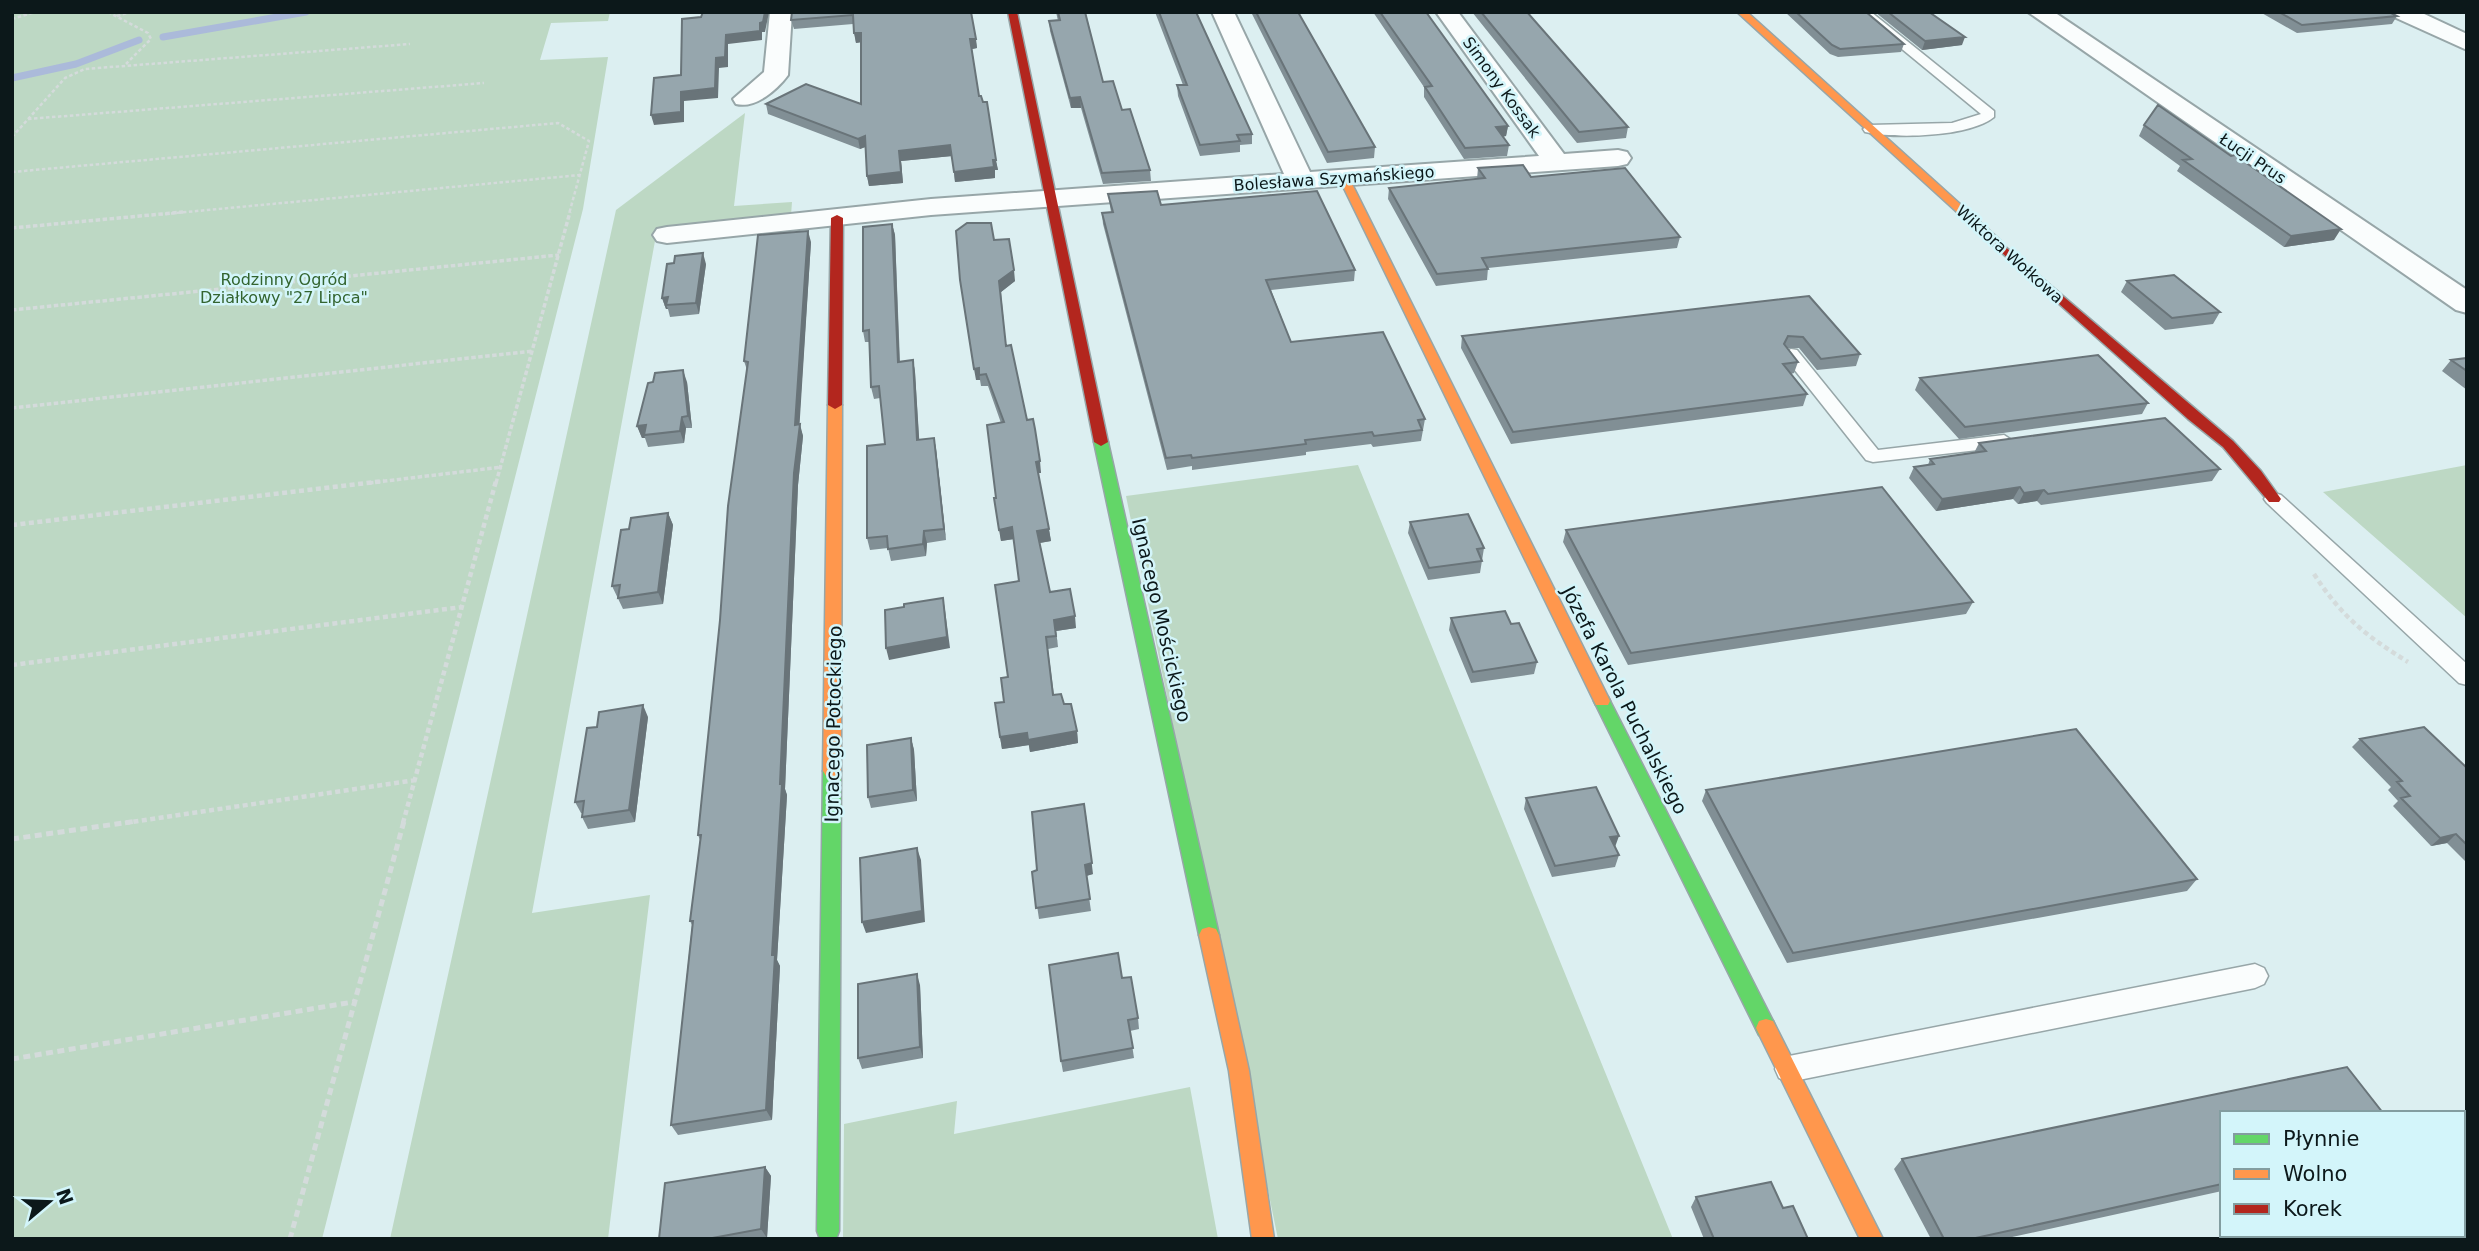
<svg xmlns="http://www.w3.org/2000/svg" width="2479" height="1251" viewBox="0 0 2479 1251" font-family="'DejaVu Sans',sans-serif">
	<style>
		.green { fill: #bdd8c4 }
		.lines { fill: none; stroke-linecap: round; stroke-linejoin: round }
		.stream { stroke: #abbada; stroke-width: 7 }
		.lane-casing { stroke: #97a6a8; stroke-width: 3 }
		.street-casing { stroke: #97a6a8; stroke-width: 4 }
		.fast-casing { stroke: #97a6a8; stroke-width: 3 }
		.slow-casing { stroke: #97a6a8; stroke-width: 3 }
		.jam-casing { stroke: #97a6a8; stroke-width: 3 }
		.path-far3 { stroke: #d4dbdb; stroke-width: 2.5; stroke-dasharray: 3.5 2.5; stroke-linecap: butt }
		.path-far2 { stroke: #d4dbdb; stroke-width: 3.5; stroke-dasharray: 4.5 2.5; stroke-linecap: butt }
		.path-far1 { stroke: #d4dbdb; stroke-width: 4.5; stroke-dasharray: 5 3.5; stroke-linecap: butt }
		.path { stroke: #d4dbdb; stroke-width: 5; stroke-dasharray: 7 4.5; stroke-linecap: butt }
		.lane { fill: #fafdfd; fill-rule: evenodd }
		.street { fill: #fafdfd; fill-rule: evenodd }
		.fast { fill: #63d668; fill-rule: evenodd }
		.slow { fill: #ff974d; fill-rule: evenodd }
		.jam { fill: #b3261e; fill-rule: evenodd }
		.wall { fill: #818f95 }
		.shaded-wall { fill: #697479 }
		.building { fill: #96a6ad; stroke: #697479; stroke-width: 2 }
		.labels { text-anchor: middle; stroke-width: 5; stroke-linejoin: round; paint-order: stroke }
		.far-street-label { font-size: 16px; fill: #0c181a; stroke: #d3f5fa }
		.far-park-label { font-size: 16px; fill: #33642f; stroke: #d3f5fa }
		.street-label { font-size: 19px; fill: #0c181a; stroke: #d3f5fa }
	</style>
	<rect width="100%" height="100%" fill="#dceff1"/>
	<path class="green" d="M12 12H610L608 21 551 23 540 60 608 57 583 209 322 1239H12Z
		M745 113 734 206 792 202 790 229 655 241 532 913 650 895 608 1239H390L616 210Z
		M1358 465 1673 1239H1278L1126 496Z
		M2467 465V618L2323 492Z
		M1190 1087 1218 1239H843L844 1124 957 1101 954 1134Z"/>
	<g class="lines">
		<path class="stream" d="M163 37 306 12
			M12 78 76 64 139 40"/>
		<defs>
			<path id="lane" d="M1857 12H1871L1994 111V117C1969 137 1896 139 1865 132L1863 129 1870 125 1952 123 1981 114Z
				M1791 349 1797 350 1878 450 2004 435 2013 441 2004 447 1873 462 1866 460 1782 354Z
				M2274 493 2281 495 2467 664V685L2459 683 2267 503 2264 499 2267 495Z
				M2255 964 2264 968 2268 976 2264 984 2255 988 1789 1082 1779 1078 1775 1069 1779 1060 1789 1056Z
				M2411 1235H2441L2443 1239H2413Z"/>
			<path id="street" d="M770 12H792L788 75C777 90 755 109 736 104L733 99 764 72Z
				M1212 12H1234L1310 172 1539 156 1436 12H1458L1564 154 1618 150 1627 152 1631 158 1627 164 1618 166 931 215 667 243 657 241 653 235 657 229 667 227 931 199 1284 174Z
				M2028 12H2054L2467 290V313L2456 310Z
				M2391 12H2420L2467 34V50L2394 17Z"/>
			<path id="fast" d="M1101 438 1108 442 1219 935 1216 941 1209 943 1202 941 1199 935 1094 442Z
				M1602 695 1608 697 1610 701 1773 1021 1776 1028 1773 1035 1766 1037 1759 1035 1594 701 1596 697Z
				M832 764 838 766 841 771 839 1231 836 1239H820L817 1231 823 771 826 766Z"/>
			<path id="slow" d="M1737 12H1747L2000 240V244H1992Z
				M1344 175 1349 178 1610 701 1608 705H1596L1594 701 1339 178Z
				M835 401 842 405 841 771 838 776 832 778 826 776 823 771 828 405Z
				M1209 927 1216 929 1219 935 1249 1071 1274 1239H1252L1229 1071 1199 935 1202 929Z
				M1766 1019 1773 1021 1883 1239H1860L1756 1028 1759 1021Z"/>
			<path id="jam" d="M1008 12H1017L1108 442 1101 446 1094 442Z
				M837 215 843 218 842 405 835 409 828 405 831 218Z
				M1996 239 2233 441 2261 471 2281 499 2279 502H2269L2223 447 2188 419 1992 244V240Z"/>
		</defs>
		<use href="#lane" class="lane-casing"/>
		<use href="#street" class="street-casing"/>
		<use href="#fast" class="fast-casing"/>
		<use href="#slow" class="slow-casing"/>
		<use href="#jam" class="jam-casing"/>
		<path class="path-far3" d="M108 12 148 33 151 39 126 64
			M117 16 130 12
			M12 19 35 12
			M28 119 484 83
			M12 137 65 78 85 69 410 44
			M12 172 558 123 589 141 569 214
			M165 214 580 175"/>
		<path class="path-far2" d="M12 228 183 212
			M12 310 559 255
			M12 408 533 351
			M369 483 502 467
			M496 483 570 212"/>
		<path class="path-far1" d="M12 525 384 481
			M2314 574C2341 616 2366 636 2408 662
			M12 665 462 607
			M125 823 416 780
			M403 823 496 481"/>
		<path class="path" d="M12 839 137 821
			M12 1059 353 1002
			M290 1239 404 821"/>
		<use href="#lane" class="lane"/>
		<use href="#street" class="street"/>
		<use href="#fast" class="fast"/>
		<use href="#slow" class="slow"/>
		<use href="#jam" class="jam"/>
	</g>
	<path class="wall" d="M792 12H971L977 48 972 49 979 96 998 170H995V178L955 182 952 156 901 161 903 183 869 186 867 176 866 147 860 149 768 114 766 104H861V42L856 43 853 24 794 29 791 20Z
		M1056 12H1096L1086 14 1103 82 1122 110 1150 170 1151 181 1103 184 1081 108H1071L1050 31 1049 21H1058Z
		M1155 12H1196L1252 134V144L1240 145V152L1200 156 1178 96 1177 85H1183Z
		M1251 12H1298L1375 147 1374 158 1327 163Z
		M1373 12H1426L1508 126 1506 136 1503 137 1509 145 1507 156 1464 159 1424 97V87Z
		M1472 12H1527L1628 127 1626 138 1577 143Z
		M1785 12H1866L1904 44 1901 52 1838 57 1830 54Z
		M1875 12H1929L1962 45 1922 50Z
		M2260 12H2389L2397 16 2392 24 2297 33Z
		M2144 125 2334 240 2284 247 2177 171 2180 166 2139 136Z
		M1478 168 1531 177 1680 237 1677 248 1488 268 1487 280 1436 286 1388 199 1389 188 1477 179Z
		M1108 194 1161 205 1355 270 1354 281 1271 290 1291 342 1425 419 1421 441 1373 447 1371 444 1306 452V455L1192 470V466L1167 470 1103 224 1102 213 1111 212Z
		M892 224 895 235 900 362 913 360 915 372 919 440 934 438 936 449 946 540 927 543 926 556 891 561 888 548 870 550 867 538 885 444 880 398 874 399 871 387 870 342H865L863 331Z
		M994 240 1015 281 1001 292 1006 346 1041 473H1038L1051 541 1040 543 1050 592 1076 628 1056 631 1058 647 1048 649 1054 695 1064 704 1077 731 1078 743 1030 752 1029 745 1002 749 1000 737 1019 581 1014 539 1001 541 996 498 1001 423 988 386H981L980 380H976Z
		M811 242 799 424 803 436 798 485 785 789 787 795 777 960 780 966 772 1120 678 1135 671 1125 692 925 690 921 700 840 698 835 747 370 744 361Z
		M706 264 699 314 670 317 668 309H666L662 298Z
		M2127 281 2220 312 2213 324 2165 330 2121 292Z
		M1809 296 1860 354 1856 366 1817 370 1799 348H1787L1798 362 1794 373 1791 374 1807 394 1803 406 1511 444 1461 348 1462 336Z
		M2467 358V390L2442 371 2451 360Z
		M1920 378 2148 403 2142 414 1959 439 1915 390Z
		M687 382 692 428H686L684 443 648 447 645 438H642L637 426Z
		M1979 443 2220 469 2212 481 2041 505 2037 501 2018 504 2013 499 1936 511 1909 478 1914 467 1928 465 1930 459 1974 453Z
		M668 513 673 525 663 604 623 609 612 586 629 529Z
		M1410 522 1484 548 1480 573 1428 580 1408 533Z
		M1566 530 1973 602 1966 614 1628 665 1563 542Z
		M1451 618 1511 624 1537 662 1534 674 1471 683 1449 630Z
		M648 717 635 822 588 829 582 817V813H581L575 802Z
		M911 738 914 750 917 801 871 808 868 797Z
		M2360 739 2467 768V863L2447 843 2431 846 2393 806 2398 801 2388 790 2391 787 2352 747Z
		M1706 790 2197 879 2187 891 1787 963 1702 801Z
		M1526 798 1615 847 1619 855 1615 867 1552 877 1524 809Z
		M1032 872 1093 874 1086 876 1091 911 1039 919Z
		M1122 978 1138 1018 1139 1029 1130 1031 1134 1058 1063 1072 1061 1061Z
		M920 985 923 1058 862 1069 858 1058Z
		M2222 1113V1191L2003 1239H1931L1894 1169 1902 1159Z
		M765 1167 771 1176 767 1238 659 1239Z
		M1696 1197 1783 1208 1808 1239H1704L1691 1207Z"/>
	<path class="shaded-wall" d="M765 12H769L765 32H762V40L728 44V67L719 68 718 98 684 101V122L654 125 651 115 681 92 716 58 726 35 760 23Z
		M854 33H861L862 42 856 43Z
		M1965 37 1962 45 1922 50 1925 41Z
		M970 39H976L977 48 972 49Z
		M1080 97 1081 108H1071L1070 98Z
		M1508 126 1506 136 1494 137 1496 127Z
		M865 136 867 146 860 149 858 139Z
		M950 145 952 156 901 161 903 183 869 186 867 176 899 151Z
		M993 160H996L998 170H995V178L955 182 954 172Z
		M892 224 895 235 900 374 898 362Z
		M2341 229 2334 240 2284 247 2291 236Z
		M808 231 811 242 799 433 800 424 803 436 798 485 785 789 787 795 777 960 780 966 772 1120 766 1110 772 955 795 425Z
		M703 253 706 264 699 314 696 303Z
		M1014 270 1015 281 1001 292 999 281Z
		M668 297 666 305 668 309H666L662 298Z
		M913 360 915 372 920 452 917 440Z
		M979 368 980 380H976L974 369Z
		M683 370 687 382 692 428 688 416Z
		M682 417 686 428 684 443 680 431Z
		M646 425 644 435 645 438H642L637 426Z
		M934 438 936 449 946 540 944 529Z
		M1040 461 1041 473H1037L1036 462Z
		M2020 487 2013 499 1936 511 1942 499Z
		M2044 490 2037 501 2018 504 2024 493Z
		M668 513 673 525 663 604 658 592Z
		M1012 527 1014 539 1001 541 999 530Z
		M1049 529 1051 541 1039 543 1037 531Z
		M924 531 927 543 926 556 923 544Z
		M943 598 945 610 950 648 889 660 886 648Z
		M1075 616 1076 628 1056 631 1058 647 1054 620Z
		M643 705 648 717 635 822 629 810Z
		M1077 731 1078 743 1030 752 1028 740Z
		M1027 733 1029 745 1002 749 1000 737Z
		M911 738 914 750 917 801 913 790Z
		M1086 815 1093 874 1086 876 1085 865Z
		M2456 834 2447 843 2431 846 2440 838Z
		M1619 836 1615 847 1610 837Z
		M917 848 921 860 925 922 866 933 862 922Z
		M917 974 920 985 923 1058 920 1047Z
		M765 1167 771 1176 767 1238 761 1229Z"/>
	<path class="building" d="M703 12H765L763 22 760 23V31L726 35 725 57 716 58 715 88 681 92V112L651 115 654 78 681 75 682 19 701 17Z
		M792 12H971L976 39H970L979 96H981L983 102H987L996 160H993L994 167 954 172 950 145 899 151 901 172 867 176 865 136 858 139 766 104 806 84 861 104V33H854L853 15 791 20Z
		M1058 12H1085L1103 82 1113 81 1122 110 1130 109 1150 170 1102 173 1080 97 1070 98 1049 21 1060 20Z
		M1159 12H1196L1252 134 1237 135 1240 141 1200 145 1177 85H1187Z
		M1256 12H1298L1375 147 1328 152Z
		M1380 12H1426L1508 126 1496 127 1509 145 1465 148 1425 87 1432 86Z
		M1481 12H1527L1628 127 1579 132Z
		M1796 12H1866L1904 44 1840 49 1832 45Z
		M1888 12H1929L1965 37 1925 41Z
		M2279 12H2389L2397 16 2302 25Z
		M2158 105 2231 156 2235 155 2341 229 2291 236 2183 160 2192 159 2144 125Z
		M1523 165 1531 177 1625 168 1680 237 1482 258 1488 269 1437 274 1389 188 1485 178 1478 168Z
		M1157 191 1161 205 1317 191 1355 270 1266 280 1291 342 1383 332 1425 419 1418 420 1422 430 1374 436 1372 432 1305 440 1306 444 1192 458 1191 455 1166 458 1102 213 1113 212 1108 194Z
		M967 223H991L994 240 1009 239 1014 270 999 281 1006 346 1011 345 1027 420 1033 419 1035 429 1040 461 1036 462 1049 529 1037 531 1050 592 1070 589 1075 616 1054 620 1056 636 1046 637 1053 695 1061 694 1064 704H1071L1077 731 1028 740 1027 733 1000 737 995 703 1004 702 1001 678 1008 677 995 585 1019 581 1012 527 999 530 994 498H996L987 425 1004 422 986 374 979 375V368L974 369 960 280 956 231Z
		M892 224 898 362 913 360 917 440 934 438 944 529 924 531 923 544 888 549 887 536 867 538V446L885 444 879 386 871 387 869 330 863 331V227Z
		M808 231 795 425 800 424 794 473 780 784H782L772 955H775L766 1110 671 1125 693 921H690L701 835H698L720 620 728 506 748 362 744 361 758 235Z
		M703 253 696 303 666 305 668 297 662 298 667 264 674 263 675 256Z
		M2174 275 2220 312 2172 318 2127 281Z
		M1809 296 1860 354 1821 359 1803 337 1788 336 1784 344 1798 362 1783 364 1807 394 1513 432 1462 336Z
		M2098 355 2148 403 1965 427 1920 378Z
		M2467 358V371L2451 360Z
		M683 370 688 416 682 417 680 431 644 435 646 425 637 426 648 383 653 382 655 373Z
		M2165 418 2220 469 2048 494 2044 490 2024 493 2020 487 1942 499 1914 467 1934 464 1930 459 1986 451 1979 443Z
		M1882 487 1973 602 1631 653 1566 530Z
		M668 513 658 592 618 598 620 585 612 586 621 530 629 529 631 518Z
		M1468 514 1484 548 1477 549 1482 561 1429 568 1410 522Z
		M943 598 947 637 886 648 885 610 904 607V604Z
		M1505 611 1511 624 1519 623 1537 662 1473 672 1451 618Z
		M643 705 629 810 582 817 584 801 575 802 587 728 597 727 599 712Z
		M2424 727 2467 768V845L2456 834 2440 838 2401 798 2410 796 2397 782 2402 781 2360 739Z
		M2076 729 2197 879 1793 953 1706 790Z
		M911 738 913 790 868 797 867 745Z
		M1596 787 1619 836 1610 837 1619 855 1555 866 1526 798Z
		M1084 804 1092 863 1085 865 1090 899 1036 908 1032 872 1037 870 1032 812Z
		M917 848 922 911 862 922 860 858Z
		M1118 953 1122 978 1131 977 1138 1018 1128 1020 1133 1048 1061 1061 1049 965Z
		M917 974 920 1047 858 1058V984Z
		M2347 1067 2383 1113H2222V1184L1971 1239H1944L1902 1159Z
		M765 1167 761 1229 707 1239H659L665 1183Z
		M1771 1182 1783 1208 1793 1206 1808 1239H1714L1696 1197Z
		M2338 1235H2374L2376 1239H2323Z
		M2408 1235H2412L2414 1239H2393Z"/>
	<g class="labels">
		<g class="far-street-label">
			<text transform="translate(1502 87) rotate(54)" y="6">Simony Kossak</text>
			<text transform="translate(2253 158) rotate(34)" y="6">Łucji Prus</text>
			<text transform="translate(1334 178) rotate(-4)" y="6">Bolesława Szymańskiego</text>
			<text transform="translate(2010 254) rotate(42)" y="6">Wiktora Wołkowa</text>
		</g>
		<g class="far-park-label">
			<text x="284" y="285">Rodzinny Ogród<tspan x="284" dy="18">Działkowy "27 Lipca"</tspan></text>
		</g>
		<g class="street-label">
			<text transform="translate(1162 620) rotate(77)" y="7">Ignacego Mościckiego</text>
			<text transform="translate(1625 700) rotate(63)" y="7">Józefa Karola Puchalskiego</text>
			<text transform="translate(833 724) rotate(-89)" y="7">Ignacego Potockiego</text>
		</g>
	</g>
	<rect width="2479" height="1251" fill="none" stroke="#0c181a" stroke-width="28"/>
	<rect x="2220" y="1111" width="245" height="126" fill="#d3f5fa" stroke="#839da0" stroke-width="2"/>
	<rect x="2234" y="1134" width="35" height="10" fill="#63d668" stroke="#839da0" stroke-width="2"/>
	<text x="2283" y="1146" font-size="21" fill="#0c181a">Płynnie</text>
	<rect x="2234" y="1169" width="35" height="10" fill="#ff974d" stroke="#839da0" stroke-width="2"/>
	<text x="2283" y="1181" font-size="21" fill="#0c181a">Wolno</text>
	<rect x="2234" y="1204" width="35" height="10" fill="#b3261e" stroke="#839da0" stroke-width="2"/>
	<text x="2283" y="1216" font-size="21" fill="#0c181a">Korek</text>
	<g transform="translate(49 1202) rotate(71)" stroke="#d3f5fa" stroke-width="5" paint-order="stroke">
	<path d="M0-5L12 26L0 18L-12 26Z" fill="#0c181a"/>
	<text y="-10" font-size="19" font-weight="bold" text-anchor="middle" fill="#0c181a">N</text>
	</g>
</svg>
